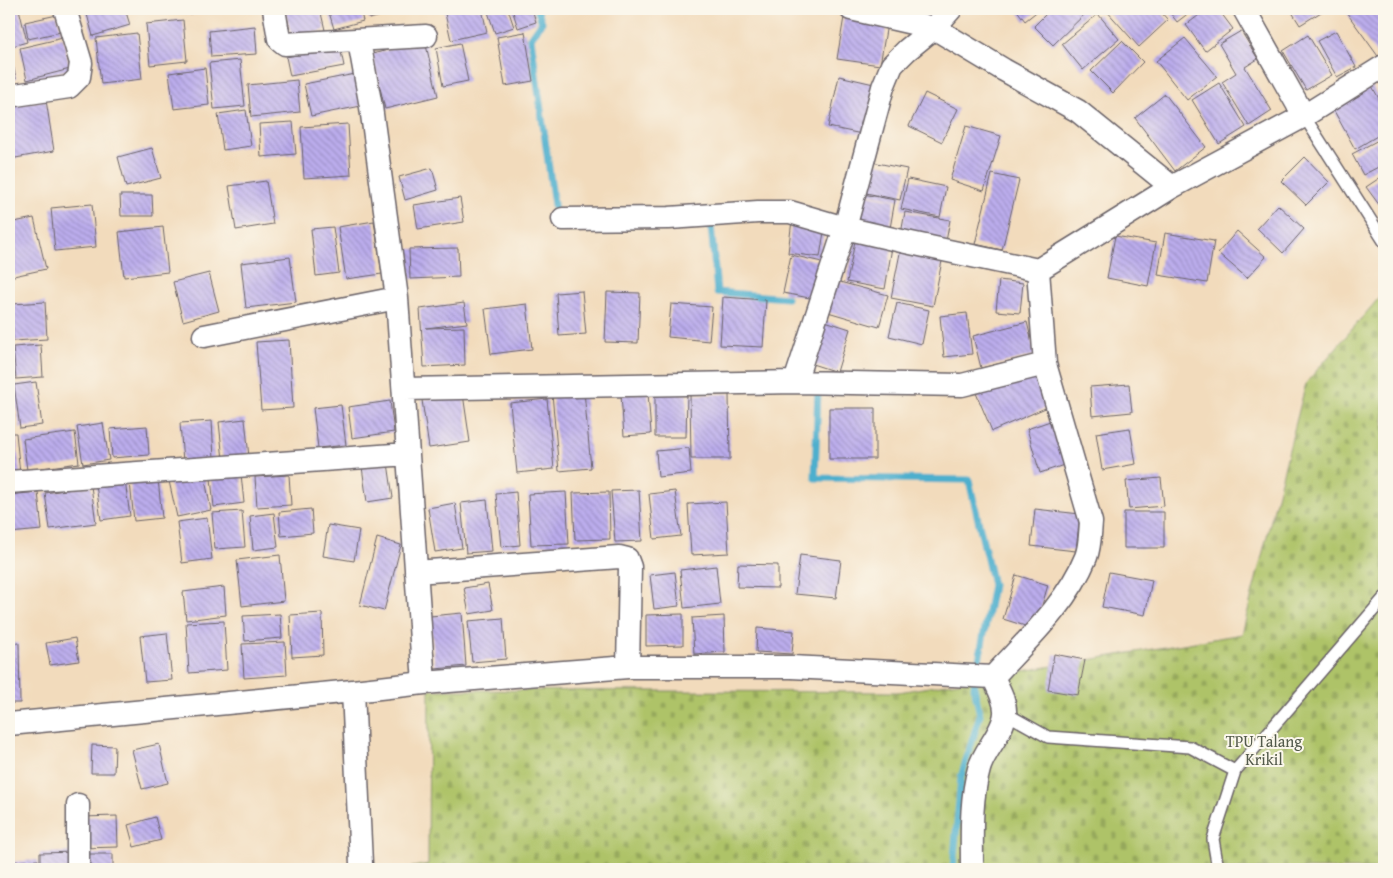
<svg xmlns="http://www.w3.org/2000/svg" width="1393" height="878" viewBox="0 0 1393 878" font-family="'Gentium Book Plus',serif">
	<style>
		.cemetery { fill: url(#cemetery-stones); stroke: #687252 }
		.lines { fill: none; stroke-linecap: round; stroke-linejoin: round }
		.stream { stroke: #4eafcd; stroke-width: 7 }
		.building { fill: url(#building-back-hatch) }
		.lane-casing { stroke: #6b6368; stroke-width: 14 }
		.street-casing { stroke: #6b6368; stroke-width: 25 }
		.lane { stroke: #fff; stroke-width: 11 }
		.street { stroke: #fff; stroke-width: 22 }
		.labels { text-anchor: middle; stroke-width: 4; stroke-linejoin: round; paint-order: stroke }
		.park-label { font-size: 16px; fill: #535a4b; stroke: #fbf7ec }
	</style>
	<defs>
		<pattern id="cemetery-stones" width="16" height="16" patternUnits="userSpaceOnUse" patternTransform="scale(1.25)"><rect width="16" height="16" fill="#aec368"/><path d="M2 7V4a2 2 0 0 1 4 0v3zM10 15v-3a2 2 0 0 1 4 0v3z" fill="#95a75b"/></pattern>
		<pattern id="building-back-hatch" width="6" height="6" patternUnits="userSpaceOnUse" patternTransform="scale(1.25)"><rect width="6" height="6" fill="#bcaded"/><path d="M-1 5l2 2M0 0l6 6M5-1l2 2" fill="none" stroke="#988cc1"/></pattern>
	</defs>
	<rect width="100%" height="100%" fill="#fbf7ec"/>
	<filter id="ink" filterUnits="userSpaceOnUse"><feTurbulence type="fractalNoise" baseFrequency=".02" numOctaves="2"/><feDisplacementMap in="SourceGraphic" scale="10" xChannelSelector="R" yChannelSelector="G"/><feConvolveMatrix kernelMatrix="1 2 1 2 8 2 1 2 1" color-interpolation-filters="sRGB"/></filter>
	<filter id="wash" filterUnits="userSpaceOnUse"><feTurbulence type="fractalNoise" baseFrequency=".0096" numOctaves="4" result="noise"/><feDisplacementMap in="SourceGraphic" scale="20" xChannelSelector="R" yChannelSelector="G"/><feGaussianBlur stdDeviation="1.12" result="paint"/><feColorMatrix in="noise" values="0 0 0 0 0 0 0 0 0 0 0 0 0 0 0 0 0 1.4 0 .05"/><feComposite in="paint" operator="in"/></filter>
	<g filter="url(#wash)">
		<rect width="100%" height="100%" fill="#f2dbbc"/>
		<path class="cemetery" d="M1384 292V869H403L428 864 429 690 899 692 1242 634 1306 383Z"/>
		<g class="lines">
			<path class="stream" d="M537 9 542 22 531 38 556 219
				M704 225H711L717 292 787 298
				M814 389H818L815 478 969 480 993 585 974 687 980 715 961 777 953 869"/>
		</g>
		<g id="blocks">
			<path class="building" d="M19 9 27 42 9 47V11Z
				M95 9H125L130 25 93 36 86 11Z
				M189 9H211V10L189 14Z
				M285 9H320L325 30 292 38Z
				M328 9H360L363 21 334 29Z
				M367 9H409L369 19Z
				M444 9H482L487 32 451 40Z
				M487 9H508L514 27 495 33Z
				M512 9H532L536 22 518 28Z
				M1016 9H1040L1025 21Z
				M1051 9H1090L1053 45 1034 26Z
				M1105 9H1158L1168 20 1139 47Z
				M1167 9H1194L1177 22Z
				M1207 9H1218L1233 29 1205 51 1186 25Z
				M1290 9H1326L1300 25Z
				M1344 9H1384V56L1380 59Z
				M1098 14 1119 39 1083 70 1062 44Z
				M57 15 61 32 28 39 25 22Z
				M844 17 887 24 880 65 837 59Z
				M183 20 187 61 150 65 146 24Z
				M255 26 257 54 211 57 209 31Z
				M1241 31 1258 59 1245 67 1272 111 1249 126 1222 82 1236 73 1219 44Z
				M1336 31 1356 67 1337 77 1317 41Z
				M525 32 533 81 505 86 497 37Z
				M137 33 142 79 101 84 96 38Z
				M1308 35 1332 75 1306 90 1283 51Z
				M63 38 70 69 27 80 20 48Z
				M1185 38 1217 76 1187 100 1156 61Z
				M425 41 438 96 385 109 372 54Z
				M1122 41 1143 62 1113 93 1091 71Z
				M460 43 468 81 443 86 436 48Z
				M340 47 344 66 290 76 286 57Z
				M9 55H11L16 79 9 80Z
				M240 60 245 106 214 109 209 63Z
				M205 68 209 105 174 109 169 73Z
				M355 74 361 106 311 116 304 84Z
				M839 76 878 85 867 135 828 127Z
				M297 80 300 112 251 117 248 85Z
				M1219 83 1246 127 1219 144 1192 100Z
				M1372 86 1384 108V132L1355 149 1333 109Z
				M925 93 958 109 942 142 909 126Z
				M1165 94 1206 147 1175 171 1135 118Z
				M46 100 54 151 10 159 9 106Z
				M246 110 251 146 223 150 218 114Z
				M293 122 296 154 261 157 259 124Z
				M348 124 351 175 304 178 301 127Z
				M966 126 1001 136 984 191 950 180Z
				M1384 137V164L1363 175 1352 154Z
				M152 148 161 178 126 187 118 157Z
				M1305 157 1329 182 1306 205 1281 181Z
				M872 162 907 169 900 200 866 193Z
				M432 168 438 190 405 200 399 177Z
				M992 174 1019 180 1002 250 975 244Z
				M1384 175V203L1380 206 1366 187Z
				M908 179 946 187 940 217 901 209Z
				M266 181 273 224 236 230 229 186Z
				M863 194 895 200 889 234 857 228Z
				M120 195H152L153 216H121Z
				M460 198 464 222 418 229 414 205Z
				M92 204 96 247 55 251 51 208Z
				M1278 205 1304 229 1283 253 1257 228Z
				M905 212 950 220 945 247 900 239Z
				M34 218 46 269 9 277V223Z
				M792 220 825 225 820 257 788 253Z
				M374 221 382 274 346 279 338 227Z
				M163 227 168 272 124 277 119 232Z
				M333 227 339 273 316 276 311 229Z
				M1237 231 1266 257 1247 278 1218 253Z
				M1165 233 1214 241 1207 283 1158 275Z
				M1115 236 1156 243 1148 286 1107 278Z
				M855 241 892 247 885 289 847 282Z
				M458 248 459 277 410 279 409 249Z
				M901 248 943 256 933 306 891 298Z
				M791 255 822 262 815 299 783 293Z
				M290 257 296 302 246 308 241 263Z
				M209 273 219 311 183 321 173 282Z
				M999 280 1023 283 1020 313 996 311Z
				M836 281 888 295 879 327 828 312Z
				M582 291 586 334 559 336 556 293Z
				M607 292 640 293 638 343 605 342Z
				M723 297 766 300 763 347 720 345Z
				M45 302 47 339 13 341 12 304Z
				M464 303 467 323 426 328 464 327 465 365 424 367 420 309Z
				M897 303 929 310 922 344 889 336Z
				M527 304 532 349 491 354 485 309Z
				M671 304 712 307 709 341 668 337Z
				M967 313 972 354 944 357 940 316Z
				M822 320 850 329 837 372 809 363Z
				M1027 322 1035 355 981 368 973 336Z
				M289 340 293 408 261 410 256 342Z
				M41 345 43 377 16 379 13 347Z
				M1034 367 1050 406 992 431 976 393Z
				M36 382 42 425 20 428 14 385Z
				M1129 384 1132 412 1092 416 1090 387Z
				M584 391 591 468 559 471 552 394Z
				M648 392 651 434 624 436 621 395Z
				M655 393 687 394 686 437H655Z
				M463 394 470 442 429 448 422 400Z
				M729 394 730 459H691L690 395Z
				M547 399 554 469 517 473 510 403Z
				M390 401 394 432 352 438 348 407Z
				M341 405 346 445 318 448 313 408Z
				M829 408H875V459H829Z
				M245 419 249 457 223 460 219 422Z
				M1056 419 1070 463 1040 473 1027 429Z
				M212 421 214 459 183 462 180 423Z
				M103 423 109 460 83 464 77 427Z
				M147 426 149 455 112 458 110 429Z
				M1130 428 1136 464 1102 470 1096 433Z
				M75 432 79 463 27 470 23 439Z
				M9 433H16L20 474 9 475Z
				M689 448 691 473 658 477 656 451Z
				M388 463 393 498 367 502 362 467Z
				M204 474 211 510 177 517 169 481Z
				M241 474 244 503 214 507 211 478Z
				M289 475 291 505 257 507 255 477Z
				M1161 478 1164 506 1129 509 1126 481Z
				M158 479 162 518 134 521 130 482Z
				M125 481 130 516 101 520 96 485Z
				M91 486 96 523 50 529 45 493Z
				M639 490 642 541 615 542 611 491Z
				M675 491 681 536 654 539 649 494Z
				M38 492 42 530 9 533V495Z
				M516 492 520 545 501 547 496 494Z
				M566 492 569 544 531 545 528 494Z
				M609 492 610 539 575 540 573 493Z
				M487 500 492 551 466 553 461 503Z
				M726 502 729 553 691 555 688 504Z
				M455 503 462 548 435 552 428 508Z
				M311 509 313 533 281 536 279 512Z
				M1035 509 1080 514 1076 551 1031 546Z
				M242 511 245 547 215 549 212 513Z
				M1124 512H1164V548H1124Z
				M274 513 278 547 253 550 250 516Z
				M207 518 212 559 182 563 177 522Z
				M328 525 359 530 354 561 323 556Z
				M377 538 401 545 384 611 360 605Z
				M280 555 284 601 242 606 237 560Z
				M800 555 841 560 836 598 795 594Z
				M738 564 778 565V588L737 587Z
				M716 566 720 604 684 608 680 570Z
				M675 572 679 606 654 609 650 575Z
				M1109 572 1152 580 1145 615 1102 607Z
				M1016 575 1048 585 1035 629 1003 619Z
				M488 584 493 610 469 614 464 588Z
				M224 587 226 615 186 620 183 592Z
				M322 613 323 655 292 657 290 615Z
				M462 613 466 666 435 669 430 616Z
				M280 614 282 638 245 641 243 616Z
				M683 614V645L646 646V615Z
				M724 616 725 652 694 654 692 618Z
				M503 618 506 659 472 662 468 621Z
				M224 621 227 670 189 673 186 623Z
				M757 628 794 631 792 654 756 652Z
				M167 633 172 680 145 682 140 636Z
				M75 638 79 661 50 665 46 643Z
				M285 642 287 675 244 678 242 644Z
				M9 643H19L20 703H9Z
				M1054 654 1085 660 1078 695 1048 690Z
				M159 744 168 783 142 789 132 750Z
				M92 745 115 746 114 773H91Z
				M117 816 118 847 83 848 82 817Z
				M155 817 161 840 134 847 128 825Z
				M75 852 76 869H40V853Z
				M83 854H113V869H83Z
				M38 860 39 869H9V862Z"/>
		</g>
	</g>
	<g filter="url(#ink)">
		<use href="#blocks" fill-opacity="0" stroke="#6b6368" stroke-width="1"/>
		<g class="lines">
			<defs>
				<path id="lane" d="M1304 116 1384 241
					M1005 713 1048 737 1190 747 1235 771
					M1218 869 1213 839 1235 771 1384 598"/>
				<path id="street" d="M274 9 279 39 285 44 426 36
					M851 9 934 28 1004 70 1078 111 1172 187
					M1244 9 1304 116
					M359 41 371 107 397 298 424 683
					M9 96 69 87 79 77 81 63 65 9
					M563 219 669 218 758 212H790L845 228 906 242 1038 270
					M204 336 397 298
					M795 382 962 385 1045 364
					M404 389 795 382 845 228 883 87 892 65 907 50 934 28 951 9
					M9 482 408 454
					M416 572 619 557 627 559 630 567 628 667
					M993 677C1026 641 1067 604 1086 557 1090 547 1090 534 1091 522L1045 364 1038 270 1172 187 1304 116 1384 66
					M353 691 361 864
					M9 724 353 691 424 683 628 667H791L993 677
					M78 805V869
					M972 869C972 836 970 801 979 769 984 750 1004 732 1005 713 1006 701 998 688 993 677"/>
			</defs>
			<use href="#lane" class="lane-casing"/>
			<use href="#street" class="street-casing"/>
			<use href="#lane" class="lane"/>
			<use href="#street" class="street"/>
		</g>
	</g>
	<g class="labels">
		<g class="park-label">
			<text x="1264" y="747">TPU Talang<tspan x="1264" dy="18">Krikil</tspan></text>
		</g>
	</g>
	<rect width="1393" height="878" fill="none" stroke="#fbf7ec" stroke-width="30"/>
</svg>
